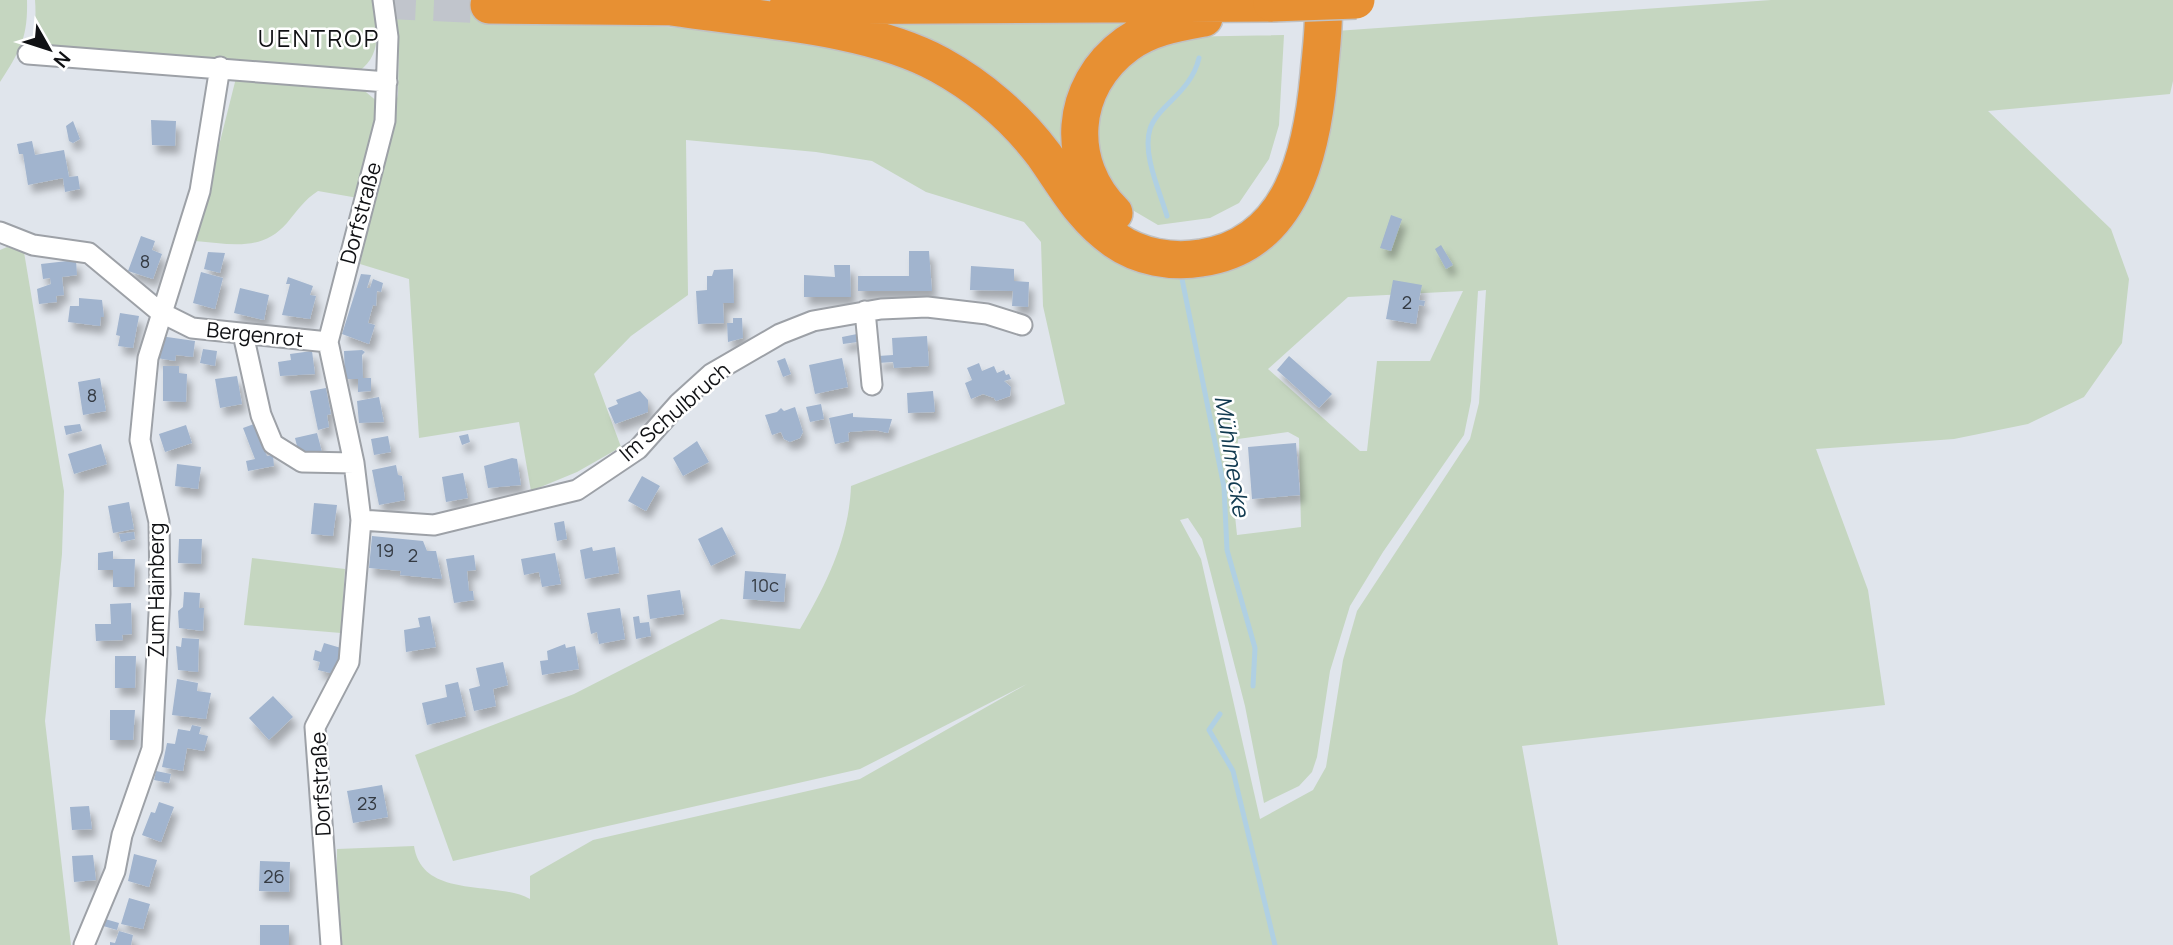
<svg xmlns="http://www.w3.org/2000/svg" width="2173" height="945" viewBox="0 0 2173 945" font-family="Manrope,sans-serif">
	<style>
		.green { fill: #c5d6c0; fill-rule: evenodd }
		.lines { fill: none; stroke-linecap: round; stroke-linejoin: round }
		.stream { stroke: #b0d0e3; stroke-width: 5 }
		.building { fill: #a1b4ce; filter: url(#shadow) }
		.highway-tunnel { stroke: #c1c5cc; stroke-width: 37; stroke-dasharray: 37 18; stroke-linecap: butt }
		.street-casing { stroke: #9da1a7; stroke-width: 23 }
		.highway-casing { stroke: #c1c1c2; stroke-width: 40 }
		.street { stroke: #fff; stroke-width: 19 }
		.highway { stroke: #e79033; stroke-width: 37 }
		.highway-bridge-casing { stroke: #c1c1c2; stroke-width: 40; stroke-linecap: butt }
		.highway-bridge { stroke: #e79033; stroke-width: 37 }
		.labels { text-anchor: middle; stroke-width: 5; stroke-linejoin: round; paint-order: stroke }
		.number-label { font-size: 18px; fill: #343a42 }
		.street-label { font-size: 21px; fill: #101114; stroke: #fff }
		.water-label { font-size: 23px; font-style: italic; fill: #113a50; stroke: #fff }
		.quarter-label { font-size: 24px; letter-spacing: 2px; fill: #101114; stroke: #fff }
	</style>
	<defs>
		<filter id="shadow"><feDropShadow dx="4.5" dy="8" stdDeviation="3.5" flood-color="#0004"/></filter>
	</defs>
	<rect width="100%" height="100%" fill="#e0e5ec"/>
	<path class="green" d="M0 0H27C28 38 20 51 0 82Z
		M35 0H373C376 28 384 54 358 72L48 50C31 34 37 21 35 0Z
		M394 0H499L498 17 768 33 899 57 973 95 1021 146 1049 198 1103 250 1267 245 1336 31 1771 0H2173V81L2170 94 1988 111 2111 229 2129 279 2122 343 2084 397 2028 424 1954 439 1816 449 1868 590 1885 705 1522 746 1558 945H335L337 849 414 846C422 900 495 880 530 899V876L593 840 860 779 1027 684 860 769 453 861 415 755 574 694 721 619 800 629C826 585 849 539 851 486L1065 404 1043 306 1041 242 1024 222 926 192 872 161 816 152 686 140 688 295 631 336 594 374 621 447 577 472 531 491 519 422 419 438 409 279 360 264 398 94 399 39ZM1486 290 1479 403 1470 439 1357 611 1343 660 1326 767 1313 790 1260 819 1201 559 1180 520 1188 518 1202 539 1245 706 1264 803 1299 786 1312 772 1317 757 1330 671 1350 606 1383 552 1464 435 1471 401 1478 291ZM1463 291 1430 361H1377L1367 451H1360L1268 369 1348 297ZM1288 432 1299 438 1301 527 1237 535 1234 506 1238 439Z
		M875 19 1145 23 1112 40 1074 179C1051 145 1029 110 999 82 973 58 908 34 875 19Z
		M1284 35 1279 125 1269 159 1239 203 1210 218 1158 225 1129 208 1096 158 1094 119 1111 78 1142 51 1172 37Z
		M236 78 360 87 379 103 358 198 318 191C304 200 297 211 287 223 262 252 230 244 195 241Z
		M7 247 24 252 64 491 62 554 45 721 71 945H0V250Z
		M252 558 345 569 341 633 244 625Z"/>
	<g class="lines">
		<path class="stream" d="M1167 216C1160 192 1142 154 1150 129 1157 106 1191 93 1199 58
			M1181 274 1224 487 1227 550 1255 648 1253 686
			M1220 714 1209 730 1233 771 1275 945"/>
	</g>
	<path class="building" d="M151 120 176 121 175 146 152 145Z
		M73 121 80 139 73 143 69 141 66 126Z
		M32 141 35 155 64 150 69 177 78 176 80 189 65 192 63 178 28 185 23 154H19L17 144Z
		M1391 215 1402 219 1391 251 1380 248Z
		M141 236 155 241 152 250 162 254 153 279 128 271Z
		M1441 245 1453 265 1446 269 1435 249Z
		M909 251H929L932 291H858V276H909Z
		M208 252 225 253 220 273 204 269Z
		M76 260 77 275 62 277 64 295 56 296 57 302 39 304 37 289 51 284 50 278 43 279 41 264Z
		M834 265H850L851 297H804V275L835 277Z
		M971 266 1014 269V281L1029 282 1028 307 1012 306 1013 291 970 290Z
		M733 269 734 303H723L724 323 698 324 696 291 707 290V276H712L714 270Z
		M201 272 223 278 215 309 193 303Z
		M361 274 371 275 367 288H370L373 279 383 283 381 292 377 291 376 306 373 305 368 323 375 325 369 344 342 334Z
		M288 277 313 286 310 295 316 296 310 319 282 315 290 284H286Z
		M1393 280 1422 285 1419 300 1425 301 1424 306 1419 305 1416 324 1386 319Z
		M240 288 269 295 264 320 234 313Z
		M79 298 102 300 104 317H101L100 326 68 322 70 306H79Z
		M120 313 139 316 133 348 118 346 120 336 116 335Z
		M733 318H742L743 338 728 342 727 323H733Z
		M857 334 858 342 843 344 842 337Z
		M160 336 195 341 193 357 176 355 175 361 157 358Z
		M927 336 929 366 894 368 893 362 878 363V356L893 355 892 338Z
		M203 349 217 351 215 366 200 363Z
		M362 350 365 352 362 355 363 378H371V391L358 392V379H345L344 351Z
		M312 351 315 374 280 376 278 362 291 360 290 354Z
		M1289 356 1332 394 1319 408 1277 370Z
		M785 358 791 374 783 377 777 361Z
		M842 358 848 387 815 394 809 365Z
		M979 363 982 371 994 366 997 373 1004 370 1006 375 1009 374 1011 379 1004 381 1011 387 1010 396 996 401 994 398 983 394 971 399 965 383 972 380 967 368Z
		M163 366H179V373L187 374 186 402 163 401Z
		M237 376 242 404 220 408 215 379Z
		M100 378 106 411 83 415 78 382Z
		M326 388 331 414 327 415 329 427 318 430 310 391Z
		M640 391 648 400V412L615 424 608 408 618 404 616 400Z
		M933 391 935 412 908 413 907 393Z
		M379 397 384 422 359 423 357 401Z
		M821 404 824 419 810 422 806 407Z
		M795 407 803 432 800 438 790 442 784 439 781 432 772 435 765 415 777 412 781 408 784 411Z
		M853 413V417L892 419 888 433 875 430 850 432 848 433 849 441 835 444 829 418Z
		M80 424 82 431 66 435 64 426Z
		M254 424 267 456 273 455 274 466 248 471 246 461 255 459 243 428Z
		M186 425 192 443 165 452 159 434Z
		M317 433 322 452 300 458 295 438Z
		M468 434 470 442 462 445 459 436Z
		M388 436 391 452 374 455 371 439Z
		M697 441 709 462 683 476 673 458Z
		M1296 443 1300 495 1252 499 1248 447Z
		M101 444 107 464 74 474 68 454Z
		M512 458 517 459 521 485 488 488 484 466Z
		M177 464 201 467 198 489 175 486Z
		M396 465 398 475 402 476 405 500 379 505 372 470Z
		M463 473 468 498 446 502 442 477Z
		M642 476 660 486 646 511 628 501Z
		M129 502 134 529 113 533 108 506Z
		M314 503 337 505 333 536 311 534Z
		M564 521 567 539 557 541 554 523Z
		M722 527 736 554 711 566 698 539Z
		M134 532 135 539 121 542 119 534Z
		M372 536 423 541 427 551H436L442 579 400 575 401 571 369 568Z
		M179 539H202L201 564 178 563Z
		M592 547 593 551 615 547 619 573 585 579 580 550Z
		M113 551V559H135L134 587H113V570H98V553Z
		M555 553 561 584 542 587 539 572 524 575 521 559Z
		M474 555 476 570 467 571 469 591H473L474 600 454 603 446 559Z
		M745 571 786 574 784 602 743 599Z
		M680 590 684 614 650 619 647 595Z
		M184 592 200 593 199 608H204L203 631 179 628 178 611 183 607Z
		M131 603 132 634 122 635 123 640 96 641 95 624H111L110 604Z
		M620 608 625 639 599 644 597 632 591 634 587 613Z
		M430 616 436 647 406 652 404 630 420 627 418 618Z
		M639 616 640 623 649 622 651 636 636 639 633 617Z
		M182 638 199 639 198 672 178 670 176 646 181 647Z
		M324 643 341 648 334 674 318 670 320 662 313 660 315 650 321 652Z
		M565 644 566 648 575 646 579 669 542 675 540 661 548 660 547 651Z
		M115 656H136L135 688H115Z
		M503 662 508 685 493 689 496 706 474 711 469 689 480 686 476 668Z
		M177 679 198 683 197 691 211 693 206 719 172 715Z
		M458 682 466 716 427 725 422 703 447 697 445 685Z
		M273 696 293 717 269 740 249 718Z
		M110 710H135L133 740H110Z
		M192 725 201 727 199 734 208 736 204 751 187 748 183 771 162 767 167 743 175 744 178 729 190 731Z
		M156 771 171 774 169 783 154 780Z
		M382 785 388 817 353 823 347 791Z
		M159 802 174 807 161 842 142 835 151 812 155 813Z
		M89 806 92 829 72 830 70 807Z
		M134 854 157 860 149 887 128 881Z
		M93 855 96 880 74 882 72 856Z
		M260 861 290 862 289 892 259 891Z
		M129 898 150 904 143 929 121 924Z
		M105 919 119 923 117 930 103 926Z
		M260 925H289V945H260Z
		M119 931 133 935 131 945H110V942L115 943Z"/>
	<g class="lines">
		<path class="highway-tunnel" d="M379 0 489 5"/>
		<defs>
			<path id="street" d="M28 54 387 82
				M0 232 33 245 89 253 160 312 192 328 328 342
				M865 311 872 385
				M243 334 261 415 273 444 302 462 354 463
				M361 520 434 525 577 490 638 449 679 403 711 374 780 334 813 321 881 309 927 307 987 314 1022 325
				M84 945 115 871 122 835 152 749 160 594 159 522 140 440 148 358 200 191 220 67
				M331 945 315 727 349 662 361 520 354 463 328 342 385 121 388 37 383 0"/>
			<path id="highway" d="M489 5 698 7
				M788 6 1272 3
				M672 7C756 20 867 25 940 65 980 87 1017 119 1044 155 1066 186 1082 217 1115 240 1139 257 1172 263 1201 258 1293 245 1312 151 1319 74 1321 50 1325 25 1323 0
				M1114 213C1064 164 1069 86 1127 44 1151 27 1177 23 1204 18"/>
		</defs>
		<use href="#street" class="street-casing"/>
		<use href="#highway" class="highway-casing"/>
		<use href="#street" class="street"/>
		<use href="#highway" class="highway"/>
		<defs>
			<path id="highway-bridge" d="M1272 3 1356 0"/>
		</defs>
		<use href="#highway-bridge" class="highway-bridge-casing"/>
		<use href="#highway-bridge" class="highway-bridge"/>
	</g>
	<g class="labels">
		<g class="number-label">
			<text x="145" y="268">8</text>
			<text x="1407" y="309">2</text>
			<text x="92" y="402">8</text>
			<text x="385" y="557">19</text>
			<text x="413" y="562">2</text>
			<text x="765" y="592">10c</text>
			<text x="367" y="810">23</text>
			<text x="274" y="883">26</text>
		</g>
		<g class="street-label">
			<text transform="translate(361 213) rotate(-75)" y="7">Dorfstraße</text>
			<text transform="translate(255 335) rotate(6)" y="7">Bergenrot</text>
			<text transform="translate(675 412) rotate(-41)" y="7">Im Schulbruch</text>
			<text transform="translate(157 590) rotate(-90)" y="7">Zum Hainberg</text>
			<text transform="translate(321 784) rotate(-93)" y="7">Dorfstraße</text>
		</g>
		<g class="water-label">
			<text transform="translate(1232 456) rotate(81)" y="8">Mühlmecke</text>
		</g>
		<g class="quarter-label">
			<text x="319" y="47">UENTROP</text>
		</g>
	</g>
	<g transform="translate(49 49) rotate(129)" stroke="#ffffff" stroke-width="5" paint-order="stroke">
	<path d="M0-5L12 26L0 18L-12 26Z" fill="#101114"/>
	<text y="-10" font-size="19" font-weight="bold" text-anchor="middle" fill="#101114">N</text>
	</g>
</svg>
